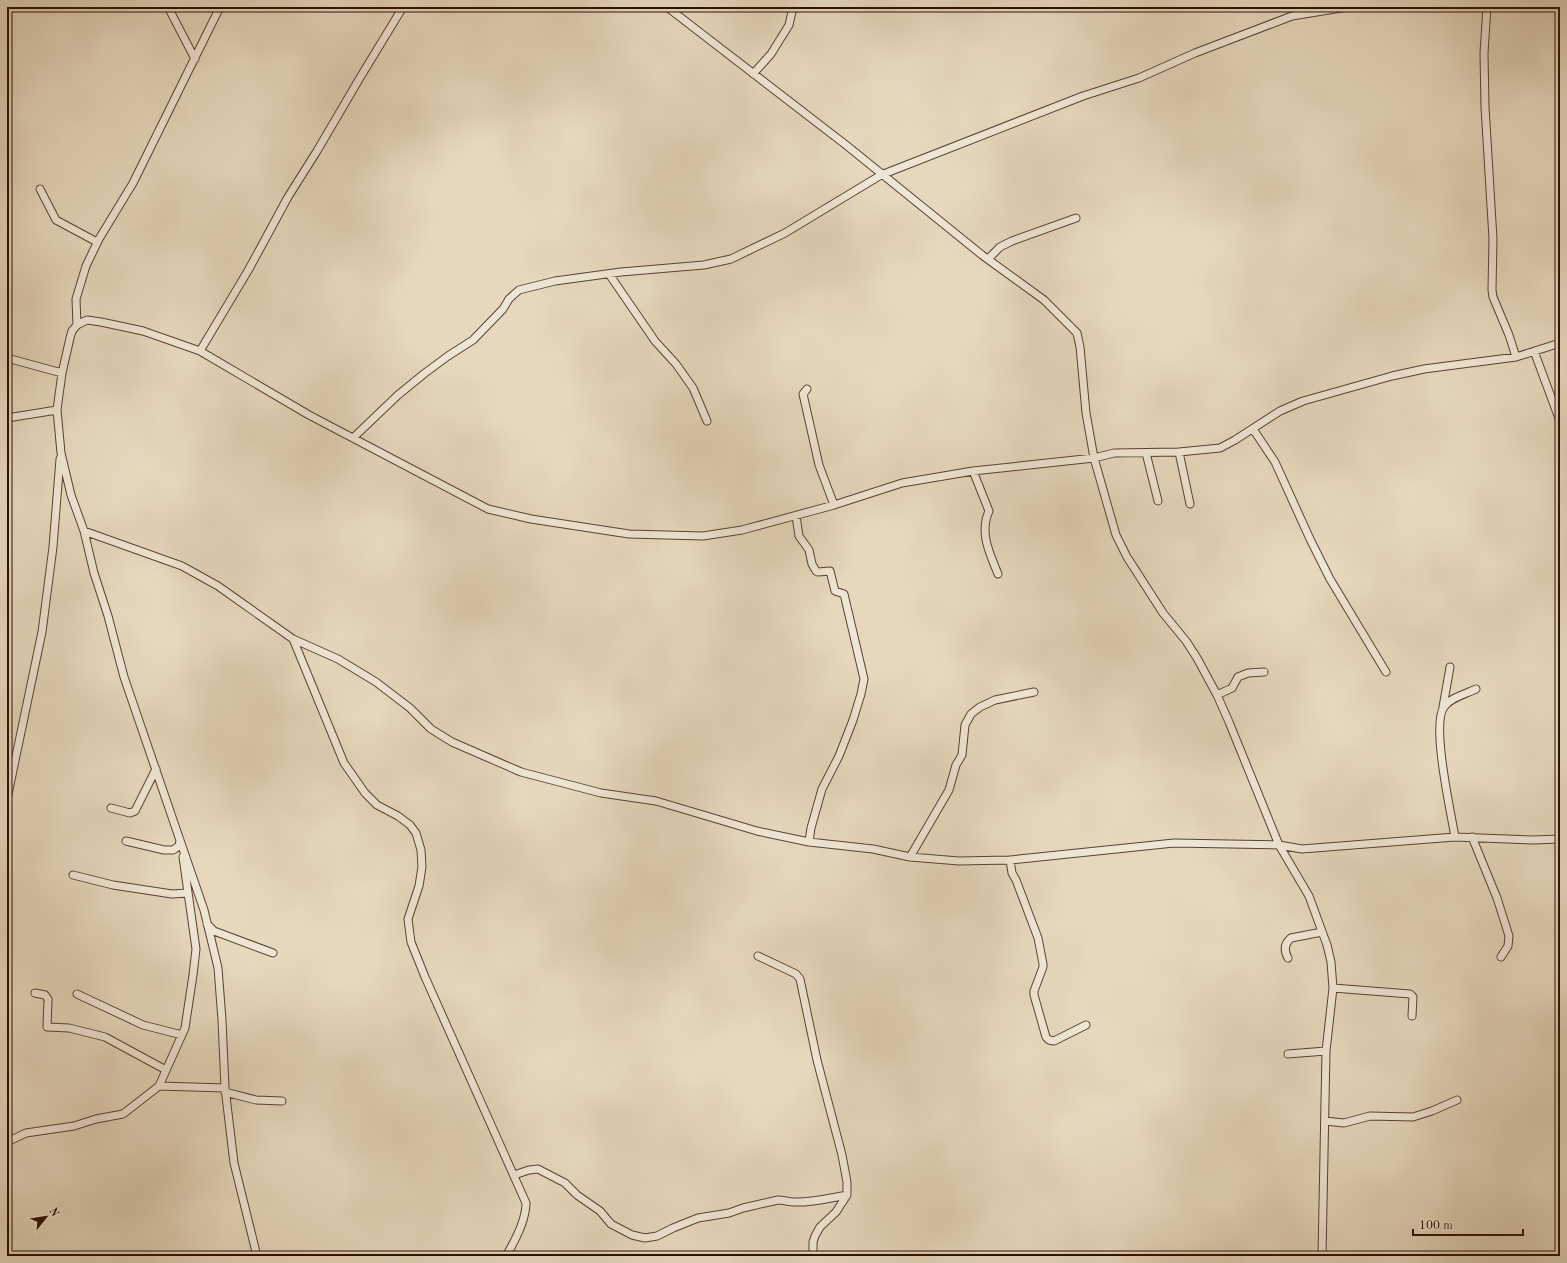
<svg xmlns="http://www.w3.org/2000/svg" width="1567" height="1263" viewBox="0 0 1567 1263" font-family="'Old Standard TT',serif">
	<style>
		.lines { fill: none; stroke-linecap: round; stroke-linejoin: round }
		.minor-casing { stroke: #5a4130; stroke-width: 9 }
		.minor { stroke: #eee6d4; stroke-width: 7 }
	</style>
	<rect width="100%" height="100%" fill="#e5d8bd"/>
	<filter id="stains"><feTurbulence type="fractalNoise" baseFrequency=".005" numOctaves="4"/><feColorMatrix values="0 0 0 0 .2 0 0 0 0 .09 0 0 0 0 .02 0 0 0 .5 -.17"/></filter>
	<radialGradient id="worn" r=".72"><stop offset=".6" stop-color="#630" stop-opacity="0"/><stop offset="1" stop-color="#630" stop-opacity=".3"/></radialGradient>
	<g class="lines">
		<defs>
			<path id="minor" d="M168 7 195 59
				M667 7 846 145 982 255 1044 300 1077 333 1080 347 1086 413 1094 458 1116 535 1127 557 1163 613 1186 641 1197 658 1217 695 1229 722 1279 845 1309 896 1327 945 1331 962 1333 988 1326 1051 1322 1256
				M1487 7 1484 53 1485 107 1493 239 1492 290 1493 297 1509 335 1516 357
				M753 74 771 54 789 25 793 7
				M40 189 56 220 97 242
				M988 259 1000 247 1012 241 1076 218
				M609 274 655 341 676 364 693 388 707 421
				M77 325 76 299 86 266 99 239 133 183 220 7
				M200 351 249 269 288 197 317 151 361 76 403 7
				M1534 351 1560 421
				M7 358 62 373
				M807 389 803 394 819 465 834 505
				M7 418 57 410
				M1253 429 1275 462 1310 539 1330 579 1386 672
				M353 438 398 395 425 373 448 356 473 340 503 309 509 299 519 290 555 281 621 272 704 265 731 259 785 233 881 175 1083 96 1139 78 1195 53 1292 16 1347 7
				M1179 452 1190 504
				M1146 453 1158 501
				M973 471 989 511C979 533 990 554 998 574
				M796 516 799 536 809 550 812 564 816 571 818 572 830 571 835 591 844 594 864 679 861 694 853 720 839 756 822 789 811 828 809 842
				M84 531 182 566 218 586 293 639 338 659 376 682 410 708 431 729 452 742 521 772 601 793 656 801 757 831 809 842 873 849 910 857 959 861 1010 860 1174 843 1279 845 1302 849 1455 837 1533 840 1560 839
				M293 639 344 763 365 793 377 805 398 816 410 825 416 833 421 850 422 867 419 886 408 919 409 927 411 942 425 977 526 1203C526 1220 515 1241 506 1256
				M1217 695 1232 688 1238 677 1248 673 1264 672
				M1443 707 1450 667
				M7 799 42 632 53 547 60 459
				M111 808 130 813 135 811 156 769
				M1455 837C1451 813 1431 724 1444 707 1451 697 1466 694 1476 689
				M1472 837 1497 898 1509 936 1508 946 1501 957
				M126 841 164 850H173L179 846 180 840
				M910 857 949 790 956 765 962 755 965 725 971 714 980 707 995 700 1034 692
				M1010 860 1012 873 1016 880 1038 938 1043 964V967L1034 991V995L1046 1037 1049 1040 1054 1041 1086 1025
				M73 875 113 885 172 894 188 893
				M207 924 214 931 273 953
				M758 956 796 974 800 979 817 1060 842 1155 847 1182V1195L836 1212 820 1227 815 1236 813 1242V1256
				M1288 958C1284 951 1284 944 1291 938L1322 932
				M1333 988 1410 994 1413 997 1412 1016
				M35 993 45 995 48 999 47 1027 69 1028 105 1037 166 1070
				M77 994 143 1025 182 1035
				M1288 1054 1326 1051
				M159 1086 225 1088
				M225 1092 256 1100 282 1101
				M1325 1121 1344 1123 1370 1116 1413 1117 1432 1111 1457 1100
				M7 1142 26 1133 74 1126 96 1119 123 1114 159 1086 185 1028 193 975 196 949 183 857
				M514 1175 529 1170 538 1169 565 1183 577 1195 600 1211 611 1224 632 1235 645 1238 657 1236 673 1228 698 1218 729 1213 743 1208 778 1200C784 1200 788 1202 794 1202 811 1203 830 1198 847 1195
				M257 1256 234 1163 225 1088 222 1020 218 968 213 947 204 910 183 849 124 677 108 616 94 573 84 531 71 495 61 453 57 410 62 373 70 338 72 331 77 325 87 320 101 322 143 331 200 351 309 415 488 509 531 519 629 534 703 536 742 530 834 505 902 483 973 471 1094 458 1114 453 1179 452 1220 448 1235 440 1280 411 1303 401 1392 376 1424 369 1516 357 1560 343"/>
		</defs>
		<use href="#minor" class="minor-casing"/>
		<use href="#minor" class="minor"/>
	</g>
	<rect width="1567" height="1263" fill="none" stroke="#e5d8bd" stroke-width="24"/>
	<rect x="8" y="8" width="1551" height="1247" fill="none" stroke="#2c0f01" stroke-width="2"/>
	<rect x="12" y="12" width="1543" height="1239" fill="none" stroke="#2c0f01"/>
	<g transform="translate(46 1217) rotate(60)" stroke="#eee6d4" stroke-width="3" paint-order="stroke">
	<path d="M0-3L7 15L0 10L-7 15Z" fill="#2c0f01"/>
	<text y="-6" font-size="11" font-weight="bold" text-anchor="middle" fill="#2c0f01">N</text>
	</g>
	<path d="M1413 1229v6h110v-6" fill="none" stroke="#2c0f01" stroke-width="2"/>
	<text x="1419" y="1229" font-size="12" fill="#2c0f01" stroke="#eee6d4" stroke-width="3" paint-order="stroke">100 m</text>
	<rect width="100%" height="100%" filter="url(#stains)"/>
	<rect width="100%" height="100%" fill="url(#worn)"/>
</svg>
